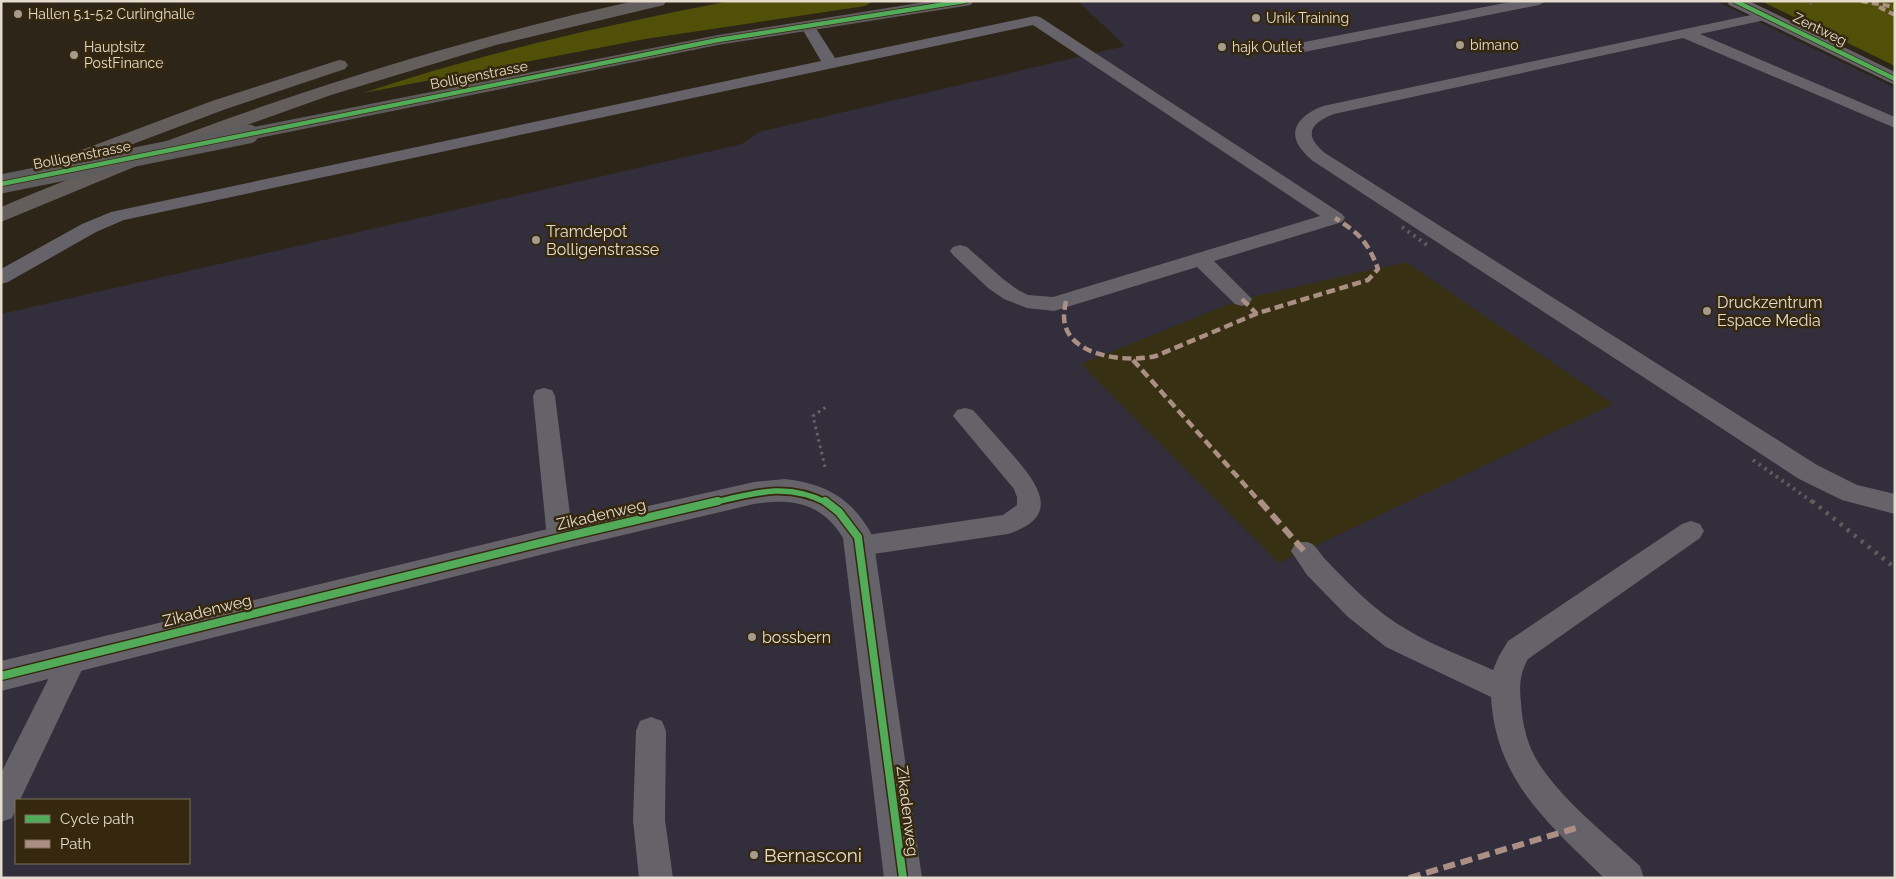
<svg xmlns="http://www.w3.org/2000/svg" width="1896" height="879" viewBox="0 0 1896 879" font-family="Raleway,sans-serif">
	<style>
		.industrial { fill: #322e3b; fill-rule: evenodd }
		.green { fill: #505008 }
		.sand { fill: #383012 }
		.lines { fill: none; stroke-linecap: round; stroke-linejoin: round }
		.path-far1 { stroke: #666365; stroke-width: 2; stroke-dasharray: 2 2.5; stroke-linecap: butt }
		.path { stroke: #666365; stroke-width: 3; stroke-dasharray: 2.5 4; stroke-linecap: butt }
		.service { fill: #656369; fill-rule: evenodd }
		.minor { fill: #656369; fill-rule: evenodd }
		.secondary { fill: #5f5c5e; fill-rule: evenodd }
		.motorway { fill: #635e5c; fill-rule: evenodd }
		.rail-far1 { stroke: #605c59; stroke-width: 4; stroke-dasharray: 2.5 4.5; stroke-linecap: butt }
		.rail { stroke: #605c59; stroke-width: 4.5; stroke-dasharray: 3 6; stroke-linecap: butt }
		.secondary-bridge { stroke: #5f5c5e; stroke-width: 19 }
		.quiet-far2 { stroke: #ac8f84; stroke-width: 4; stroke-dasharray: 7 4; stroke-linecap: butt }
		.quiet-far1 { stroke: #ac8f84; stroke-width: 4.5; stroke-dasharray: 9 4.5; stroke-linecap: butt }
		.quiet { stroke: #ac8f84; stroke-width: 6; stroke-dasharray: 12 6; stroke-linecap: butt }
		.cycleway-far2-casing { stroke: #36280f; stroke-width: 6 }
		.cycleway-far1-casing { stroke: #36280f; stroke-width: 9 }
		.cycleway-casing { stroke: #36280f; stroke-width: 11 }
		.cycleway-far2 { stroke: #51ab58; stroke-width: 4.5 }
		.cycleway-far1 { stroke: #51ab58; stroke-width: 5.5 }
		.cycleway { stroke: #51ab58; stroke-width: 8 }
		.poi-dot { fill: #a59c8e; stroke: #36280f; stroke-width: 2 }
		.labels { text-anchor: middle; stroke-width: 5; stroke-linejoin: round; paint-order: stroke }
		.far-poi-label { font-size: 14px; fill: #e5dcce; stroke: #36280f; text-anchor: start }
		.far-street-label { font-size: 14px; fill: #e5dcce; stroke: #36280f }
		.poi-label { font-size: 16px; fill: #e5dcce; stroke: #36280f; text-anchor: start }
		.street-label { font-size: 16px; fill: #e5dcce; stroke: #36280f }
		.near-poi-label { font-size: 19px; fill: #e5dcce; stroke: #36280f; text-anchor: start }
	</style>
	<rect width="100%" height="100%" fill="#2d2518"/>
	<path class="industrial" d="M1078 1H1716L1895 88V878H1V314L742 144 759 132 1125 46ZM16 800H189V863H16Z"/>
	<path class="green" d="M730 1H873L865 6 645 39 363 93C482 53 606 25 730 1Z
		M1761 1H1895V66Z"/>
	<path class="sand" d="M1406 262 1613 404 1279 563 1081 364 1242 299Z"/>
	<g class="lines">
		<path class="path-far1" d="M1806 1 1813 5"/>
		<path class="path" d="M825 467 813 416 826 407"/>
		<path class="service" d="M1515 1H1546L1539 5 1299 53 1294 51 1291 48 1294 45 1299 43Z
			M1765 12 1770 13 1772 16 1770 19 1700 34 1895 117V128L1683 38 1334 114C1310 123 1303 135 1325 153L1817 465 1857 485 1895 494V514L1842 500 1799 479 1313 161C1285 138 1291 119 1323 106Z
			M1035 16 1040 17 1342 214 1345 218 1342 222 1214 261 1252 299 1249 304 1242 306 1235 304 1197 267 1054 311 1027 308 1004 299 988 288 953 255 950 251 953 247 960 245 967 247 1003 279 1018 290 1028 295 1053 297 1320 216 1033 25 124 220 96 232 8 282 1 284V269L82 224 111 212 821 61 800 25 802 22H812L835 58Z
			M544 388 552 390 555 396 573 538 569 545 560 548 551 545 547 538 533 396 536 390Z
			M965 408 973 410C986 425 999 439 1012 454 1038 484 1063 516 1008 534L860 556 851 553 847 546 851 539 860 536 1003 515 1017 505V497L1014 489 953 416 957 410Z
			M1691 521 1700 524 1704 531 1700 538 1528 659C1520 673 1519 686 1521 703 1522 720 1526 740 1534 755 1555 795 1607 835 1640 866L1644 878H1604C1548 823 1496 781 1491 697L1386 647 1348 617 1307 575 1291 551 1295 544C1315 537 1315 549 1327 561 1351 586 1376 612 1406 629 1433 646 1465 657 1493 670L1499 656 1508 641 1682 524Z
			M74 645 84 648 88 657 20 800H16V809L12 818 1 822V773L64 648Z
			M651 717 662 721 666 731 665 820 673 878H639L633 820 636 731 640 721Z"/>
		<path class="minor" d="M1727 1H1749L1895 72V85L1729 5Z
			M785 479C827 484 853 499 873 537L922 878H884L843 538C822 503 793 498 754 504L560 550 1 691V661L560 526 754 482Z"/>
		<path class="secondary" d="M931 1H973L971 5 965 6 718 45 249 140 242 138 239 134 242 130 249 128 718 35Z"/>
		<path class="motorway" d="M634 1H666L664 5 496 45 331 95 168 153 1 222V207C207 120 416 49 634 1Z
			M339 60 345 61 348 65 345 69 226 109 45 177 38 179 31 177 28 173 31 169 212 101Z"/>
		<path class="rail-far1" d="M1402 227 1427 245
			M1753 460 1814 503"/>
		<path class="rail" d="M1812 501 1895 568"/>
		<path class="secondary-bridge" d="M1 184 249 134"/>
		<path class="quiet-far2" d="M1861 1 1895 7
			M1879 7 1895 15"/>
		<path class="quiet-far1" d="M1242 299 1257 314
			M1066 301C1065 306 1064 311 1064 316 1064 357 1127 363 1156 356L1258 313 1368 280 1378 269C1368 242 1359 233 1335 218
			M1133 360 1261 503"/>
		<path class="quiet" d="M1260 501 1304 551
			M1409 878 1576 828"/>
		<defs>
			<path id="cycleway-far2" d="M1735 1 1895 79
				M1 184 718 40 965 1"/>
			<path id="cycleway-far1" d="M712 503C754 493 787 482 827 503"/>
			<path id="cycleway" d="M825 501 839 512 858 537 903 878
				M1 676 560 538 718 501"/>
		</defs>
		<use href="#cycleway-far2" class="cycleway-far2-casing"/>
		<use href="#cycleway-far1" class="cycleway-far1-casing"/>
		<use href="#cycleway" class="cycleway-casing"/>
		<use href="#cycleway-far2" class="cycleway-far2"/>
		<use href="#cycleway-far1" class="cycleway-far1"/>
		<use href="#cycleway" class="cycleway"/>
	</g>
	<g class="poi-dot">
		<circle cx="18" cy="14" r="5"/>
		<circle cx="1256" cy="18" r="5"/>
		<circle cx="1460" cy="45" r="5"/>
		<circle cx="1222" cy="47" r="5"/>
		<circle cx="74" cy="55" r="5"/>
		<circle cx="536" cy="240" r="5"/>
		<circle cx="1707" cy="311" r="5"/>
		<circle cx="752" cy="637" r="5"/>
		<circle cx="754" cy="855" r="5"/>
	</g>
	<g class="labels">
		<g class="far-poi-label">
			<text x="28" y="19">Hallen 5.1-5.2 Curlinghalle</text>
			<text x="1266" y="23">Unik Training</text>
			<text x="1470" y="50">bimano</text>
			<text x="84" y="52">Hauptsitz<tspan x="84" dy="16">PostFinance</tspan></text>
			<text x="1232" y="52">hajk Outlet</text>
		</g>
		<g class="far-street-label">
			<text transform="translate(1820 29) rotate(26)" y="5">Zentweg</text>
			<text transform="translate(479 75) rotate(-11)" y="5">Bolligenstrasse</text>
			<text transform="translate(82 155) rotate(-11)" y="5">Bolligenstrasse</text>
		</g>
		<g class="poi-label">
			<text x="546" y="237">Tramdepot<tspan x="546" dy="18">Bolligenstrasse</tspan></text>
			<text x="1717" y="308">Druckzentrum<tspan x="1717" dy="18">Espace Media</tspan></text>
			<text x="762" y="643">bossbern</text>
		</g>
		<g class="street-label">
			<text transform="translate(601 514) rotate(-13)" y="6">Zikadenweg</text>
			<text transform="translate(207 610) rotate(-14)" y="6">Zikadenweg</text>
			<text transform="translate(908 811) rotate(83)" y="6">Zikadenweg</text>
		</g>
		<g class="near-poi-label">
			<text x="764" y="862">Bernasconi</text>
		</g>
	</g>
	<rect width="1896" height="879" fill="none" stroke="#e5dcce" stroke-width="5"/>
	<rect x="15" y="799" width="175" height="65" fill="#36280f" stroke="#7c705b"/>
	<rect x="25" y="815" width="25" height="8" fill="#51ab58" stroke="#7c705b"/>
	<text x="60" y="824" font-size="15" fill="#e5dcce">Cycle path</text>
	<rect x="25" y="840" width="25" height="8" fill="#ac8f84" stroke="#7c705b"/>
	<text x="60" y="849" font-size="15" fill="#e5dcce">Path</text>
</svg>
